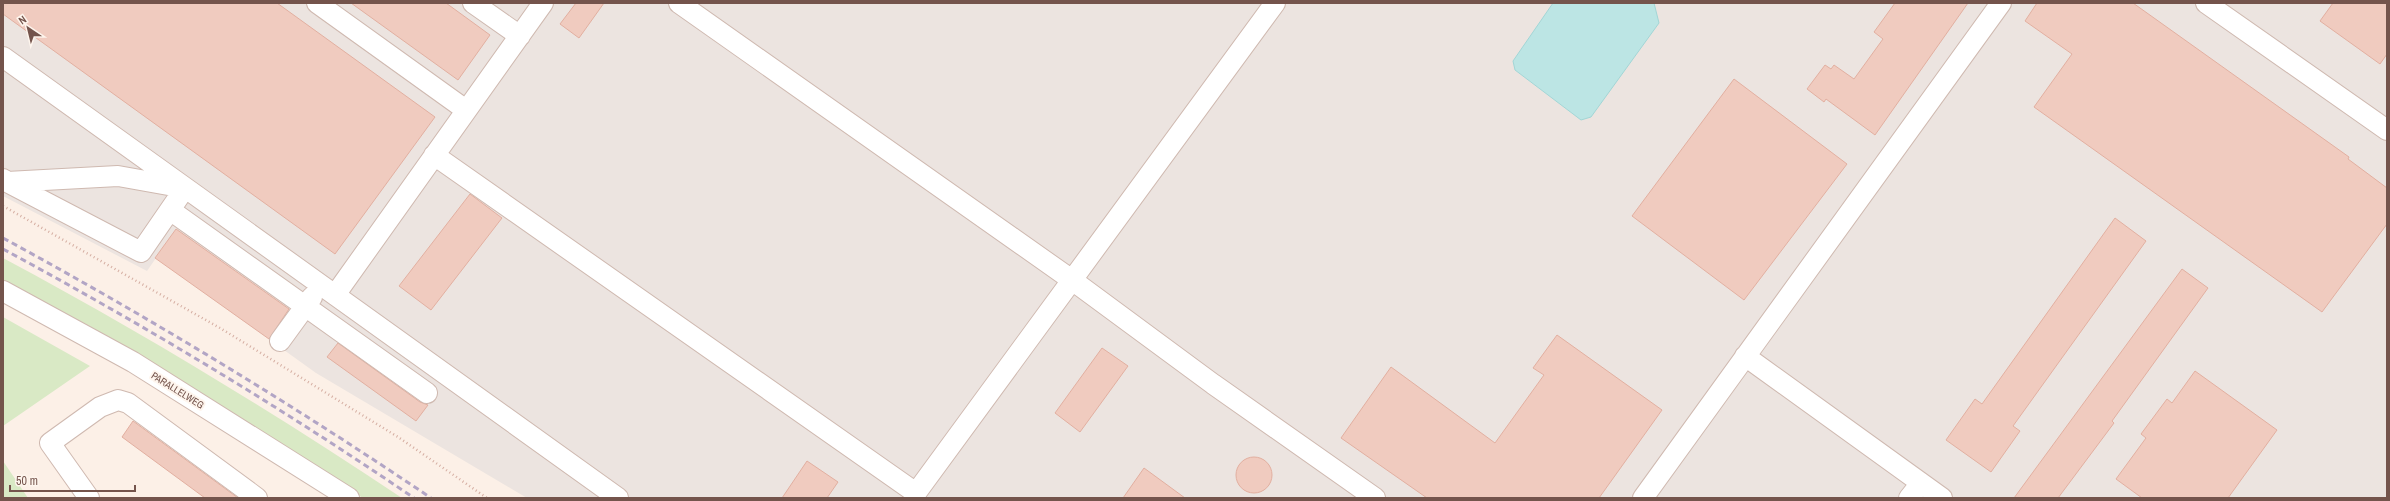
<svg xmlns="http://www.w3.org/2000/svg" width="2390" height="501" viewBox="0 0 2390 501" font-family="'Archivo Narrow',sans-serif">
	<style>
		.industrial { fill: #ece4e0 }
		.green { fill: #d9e9c5 }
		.water { fill: #bce5e4; stroke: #a2d6d6 }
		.building { fill: #f0cbbf; stroke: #e2afa0 }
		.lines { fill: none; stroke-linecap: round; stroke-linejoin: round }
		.minor-casing { stroke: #cfb9b0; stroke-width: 22 }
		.path { stroke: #d5aea2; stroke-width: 2.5; stroke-dasharray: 1 3; stroke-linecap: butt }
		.minor { stroke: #fff; stroke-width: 20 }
		.rail { stroke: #b2a5c5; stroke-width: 3; stroke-dasharray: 6 4; stroke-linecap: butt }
		.labels { text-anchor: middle; stroke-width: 4; stroke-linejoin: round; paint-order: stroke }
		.street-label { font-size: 10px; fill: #74544c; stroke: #fef5ed }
	</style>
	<rect width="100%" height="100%" fill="#fcf0e7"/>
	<path class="industrial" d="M3 3H2387V498H527L316 373 156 258 147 271 3 196Z"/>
	<path class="green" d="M3 258C140 331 273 412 402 498H363L3 282Z
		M3 317 90 366 3 426Z
		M3 461 28 498H3Z"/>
	<path class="water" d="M1553 3H1654L1659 23 1591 117 1581 120 1515 70 1513 61Z"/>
	<path class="building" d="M3 3H277L435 117 335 254 3 14Z
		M351 3H446L490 35 458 80Z
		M576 3H604L579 38 560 24Z
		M1895 3H1968L1875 135 1826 99 1824 102 1807 89 1825 65 1831 69 1834 65 1854 79 1883 39 1874 32Z
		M2037 3H2133L2349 157 2348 159 2387 188V224L2322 312 2034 107 2072 54 2025 21Z
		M2333 3H2387V54L2380 64 2320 21Z
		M1734 79 1847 164 1744 300 1632 216Z
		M470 194 502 218 431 310 399 286Z
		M2115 218 2146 241 2013 426 2020 431 1991 472 1946 440 1975 399 1982 404Z
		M176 229 289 309 269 339 155 258Z
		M2182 269 2208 288 2112 421 2114 423 2058 498H2014Z
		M1557 335 1662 410 1599 498H1427L1341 438 1391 367 1495 443 1544 375 1533 368Z
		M338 343 420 402 428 405 416 421 327 357Z
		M1102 348 1128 366 1080 432 1055 413Z
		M2195 371 2277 430 2228 498H2142L2116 479 2146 438 2141 434 2167 399 2172 403Z
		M133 421 238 498H205L122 437Z
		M1236 475a18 18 0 1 1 36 0a18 18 0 1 1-36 0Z
		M807 461 838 482 827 498H782Z
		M1144 468 1185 498H1123Z"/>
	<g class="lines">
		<defs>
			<path id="minor" d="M317 3 466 110
				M473 3 520 36
				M679 3 1072 280 1213 384 1375 498
				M2206 3 2387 130
				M3 57 618 498
				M434 155 916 493 1275 3
				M3 179 7 182 118 176 185 188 141 252 7 182
				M170 210 427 393
				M3 291 133 362 349 498
				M335 295 543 3
				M280 341 312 297
				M1745 356 1942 498
				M89 498 50 443 100 407 118 400 128 403 257 498
				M1643 498 2001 3
				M1909 498 1921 483"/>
		</defs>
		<use href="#minor" class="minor-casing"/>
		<path class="path" d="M3 206 220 328 398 437 487 498"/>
		<use href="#minor" class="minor"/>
		<path class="rail" d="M3 238C150 318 292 404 431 498
			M3 249C144 325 282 408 414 498"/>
	</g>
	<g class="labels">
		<g class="street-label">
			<text transform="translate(178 390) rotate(32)" y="4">PARALLELWEG</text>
		</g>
	</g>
	<rect width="2390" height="501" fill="none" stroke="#74544c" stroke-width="8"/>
	<g transform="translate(28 28) rotate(325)" stroke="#fef5ed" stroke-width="3" paint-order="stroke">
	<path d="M0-3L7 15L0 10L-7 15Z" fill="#74544c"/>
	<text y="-6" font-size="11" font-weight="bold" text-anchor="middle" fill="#74544c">N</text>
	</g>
	<path d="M10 485v6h125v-6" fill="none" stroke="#74544c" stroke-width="2"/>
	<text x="16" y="485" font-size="12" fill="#74544c" stroke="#fef5ed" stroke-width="3" paint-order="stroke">50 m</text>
</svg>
